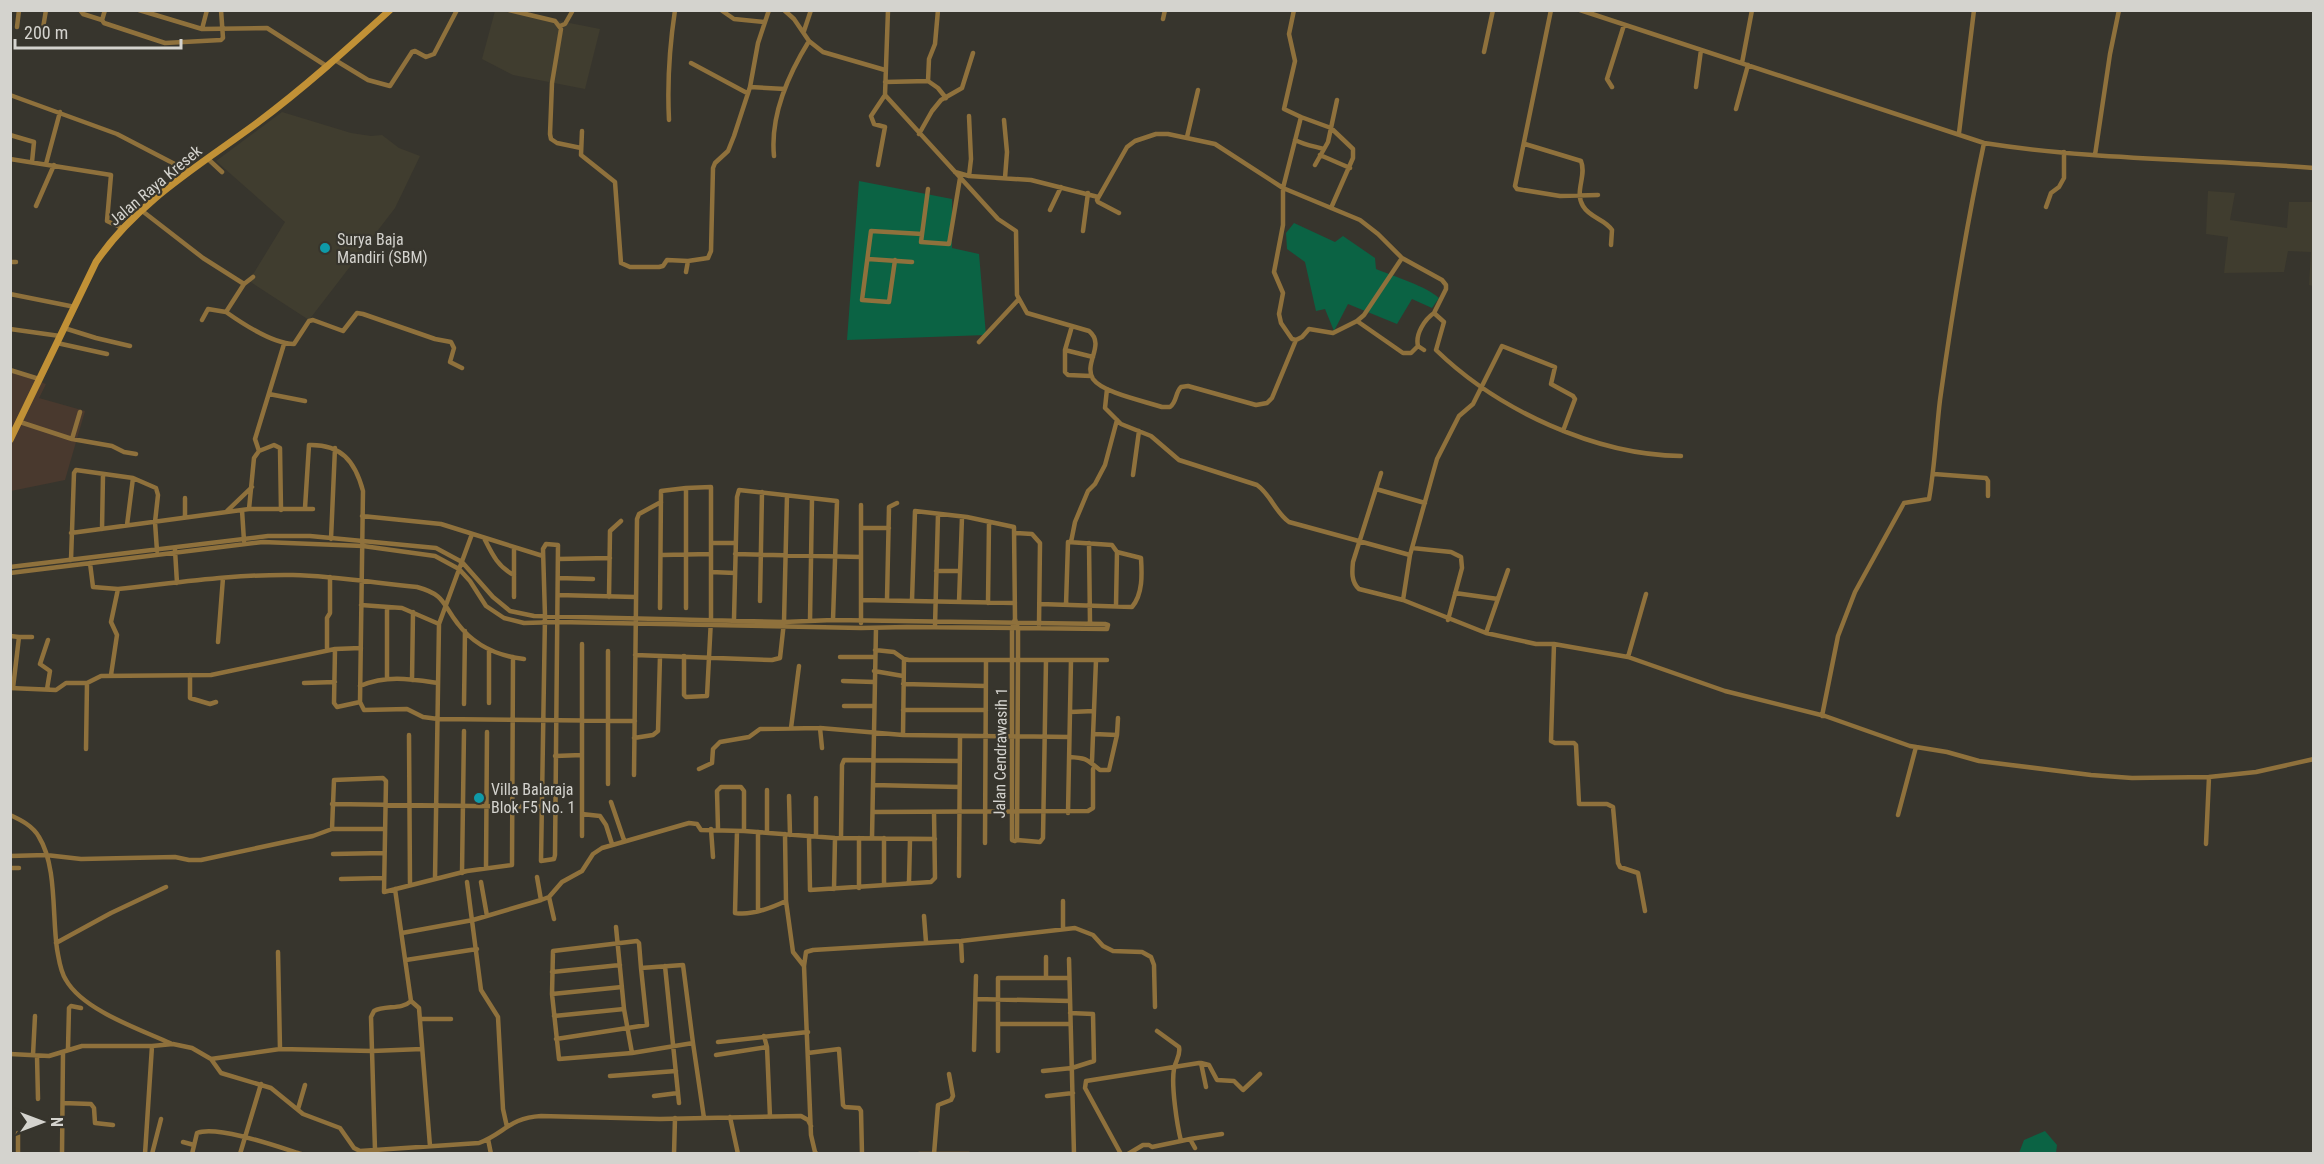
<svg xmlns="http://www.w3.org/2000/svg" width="2324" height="1164" viewBox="0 0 2324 1164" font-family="'Roboto Condensed',sans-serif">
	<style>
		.commercial { fill: #49392e }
		.built { fill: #403d2f }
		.green { fill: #0b6344 }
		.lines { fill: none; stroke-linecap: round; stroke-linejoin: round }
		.minor { stroke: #8f713c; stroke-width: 4.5 }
		.secondary { stroke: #c19136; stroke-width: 7 }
		.culture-dot { fill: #0f9aa8; stroke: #37352d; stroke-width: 2 }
		.labels { text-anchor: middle; stroke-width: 4.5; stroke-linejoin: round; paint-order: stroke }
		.street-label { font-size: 16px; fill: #d4d3ce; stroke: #37352d }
		.poi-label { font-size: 16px; fill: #d4d3ce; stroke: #37352d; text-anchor: start }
	</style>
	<rect width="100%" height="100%" fill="#37352d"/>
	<path class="commercial" d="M11 372 46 384 39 398 85 411 65 480 11 491Z"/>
	<path class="built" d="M495 11H509L600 29 585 89 513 75 482 59Z
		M282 112 351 133 371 136 382 135 399 148 420 156 395 208 309 320 249 281 285 222 216 161Z
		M2208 191 2235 193 2230 220 2287 228 2289 202H2313V286L2309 285 2311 252 2288 251 2284 272 2224 273 2228 237 2206 234Z"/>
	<path class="green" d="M859 181 952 199V248L979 254 986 335 847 340Z
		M1294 223 1335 242 1343 236 1375 258 1376 269C1395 277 1426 286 1439 298L1432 308 1412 299 1397 324 1348 304 1334 331 1325 309 1316 311 1305 262 1287 249 1286 233Z
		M2045 1131 2057 1145 2056 1153H2019L2024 1140Z"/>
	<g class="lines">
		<path class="minor" d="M80 10 83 14 102 20
			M105 10 102 20 104 23 165 43 221 40 223 38 221 10
			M139 10 202 29 267 28 328 67
			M509 10 555 21 561 29 552 83 550 134 551 139 557 143 581 148
			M721 10 734 19 765 22
			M784 10 794 19 809 41 823 52 885 70
			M888 10 885 95 998 219 1016 231 1017 295 1027 313 1089 331C1106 345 1083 363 1093 379 1103 393 1144 401 1162 407H1170C1177 402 1175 393 1181 387L1188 386 1256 405 1267 403 1272 398 1296 340
			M938 10 935 44 929 59 928 81 938 88 946 98
			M1294 10 1289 34 1295 61 1284 109 1301 117 1283 188V225L1274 272 1283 293 1279 314 1281 323 1292 339 1296 340 1302 337 1309 329 1333 333 1357 321 1364 315 1402 258
			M1551 10 1515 186 1517 189 1560 196 1598 195
			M1580 10 1984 143C2092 160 2204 159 2314 168
			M1163 19 1165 10
			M560 26 565 24 573 10
			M17 27 19 10
			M43 28 46 10
			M202 29 207 10
			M804 31 811 10
			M1484 52 1493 10
			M335 60 368 80 390 86 412 52 415 51 426 57 434 54 457 10
			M691 63 747 93
			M1742 63 1752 10
			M885 82 928 81
			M750 87 785 89
			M1612 87 1607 79 1624 25
			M1696 87 1701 50
			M10 95 117 134 190 172
			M1736 109 1748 65
			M969 116 971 159 969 176
			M1301 117 1331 128 1353 149V158L1331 208
			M669 120C667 81 669 50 675 10
			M1004 120 1007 152 1005 178
			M582 131 581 155 615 182 621 263 630 267H659L663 266 667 260 688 261 708 258 711 251 713 168 715 163 728 151 734 136 750 87 758 43 769 10
			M1959 133 1974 10
			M919 134 932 111 941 100 962 88 973 53
			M10 135 34 142 32 162
			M1187 137 1198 90
			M1295 140C1305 145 1313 146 1324 149
			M1525 144 1581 161C1587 176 1574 191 1583 206 1590 218 1605 219 1612 230L1611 245
			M1320 155 1350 168
			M2095 155 2110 54 2119 10
			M774 156C770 116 788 75 809 41
			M207 158 222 172
			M10 159 111 175 107 221 122 228
			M46 164 60 112
			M878 165 885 127 874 124 871 116 885 95
			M1315 165 1328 142 1337 100
			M955 172 969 176 1031 180 1098 197
			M928 189 921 242 949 244 960 178
			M36 206 54 165
			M2046 207 2051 193 2059 187 2064 178V152
			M141 210 203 258 244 284 226 312C243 324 273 344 294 344L309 321 313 320 343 331 357 313 363 314 435 339 451 342 454 348 450 362 462 368
			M1050 210 1061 187
			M1119 213 1098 202 1097 200 1127 147 1135 141 1156 134H1168L1215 144 1283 188 1360 220 1378 234 1402 258 1442 280 1446 285V289L1434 313 1444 322 1436 350C1498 410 1595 455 1681 456
			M1083 231 1088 193
			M868 259 912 262
			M895 260 889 302 862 300 871 231 922 234
			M10 262H16
			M686 272 688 261
			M244 284 253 277
			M10 294 75 307
			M202 320 208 309 226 312
			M1357 321 1403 353H1411L1418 346
			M1072 326 1065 350V372L1068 375 1091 376
			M64 328 96 338 130 346
			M10 329 60 336
			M979 342 1018 300
			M57 343 107 354
			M1065 350 1093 357
			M1424 350 1418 346C1415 334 1425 319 1434 313
			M10 370 39 379
			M1107 389 1105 408 1121 424 1151 436 1179 460 1257 485C1271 495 1275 512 1289 522L1410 555 1403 600 1486 633 1536 644H1554L1628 657 1725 691 1825 716 1910 746 1947 752 1979 761 2091 775 2132 778 2209 777
			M269 394 305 401
			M20 422 72 439 112 446 124 452 136 454
			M72 439 80 412
			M259 451 255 439 284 344
			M1381 473 1353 562C1352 571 1351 582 1359 589L1403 600
			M1934 474 1986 478 1988 481V496
			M1133 475 1139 431
			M686 488V608
			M1376 489 1425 503
			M185 498V517
			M305 508 309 445C341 444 355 461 363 491L360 702 337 707 334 703 335 649 361 648
			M249 509 254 458 259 451 274 445 280 448 281 510
			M242 510 244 541
			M226 512 252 487
			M362 516 441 524 543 556
			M127 525 133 478
			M861 528H889
			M102 529 103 475
			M71 533 249 509H313
			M1014 533 1032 534 1040 543 1039 625
			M484 538C492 554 498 567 514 575
			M331 539 335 448
			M1071 542 1075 522 1088 491 1095 484 1105 465 1117 420
			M711 543H735
			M1089 543 1090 624
			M546 544 558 545 555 855 554 859 541 861 545 616 543 549Z
			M514 547V597
			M1412 548 1451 552 1461 557 1462 568 1448 620
			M175 550 177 583
			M735 554 861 557
			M662 555 711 554
			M1410 555 1437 459 1459 416 1473 404 1502 346 1555 367 1551 384 1573 396 1575 399 1563 431
			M558 559 610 558
			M71 560 74 473 76 470 133 478 156 488 158 495 155 522 157 551
			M90 563 93 587 118 589 111 622 117 635 111 675
			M10 567 268 536H310L436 548 462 562 493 597 510 611 534 616 784 622 833 620 1105 624 1108 625 1107 629
			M936 571H960
			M711 572 735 573
			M10 573 263 542 363 546 435 556 459 569 470 581 486 606 504 618 524 623 558 622 861 628 907 627 1107 629
			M558 578 593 579
			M118 589C176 583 234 574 293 575 335 576 376 583 417 587 446 595 442 604 458 624 474 645 498 656 524 659
			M1455 593 1498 599
			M558 595 635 597
			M609 597 610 531 621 521
			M861 600 1015 603
			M887 600 889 507 897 503
			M912 600 915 511 967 517 1014 527 1015 619 1018 629V661L1017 840 1015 841 1012 840V629L1015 619
			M760 601 762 492
			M959 602 962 517
			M988 603 989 523
			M1040 604 1132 607C1143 594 1142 574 1141 558L1117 552 1112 545 1068 542 1066 605
			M361 605 402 608 439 624
			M1116 606 1117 552
			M660 608 661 491 686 488 711 487V619L707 696 686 697 684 695V656
			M734 619 737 497 739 490 837 501 833 620
			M810 621 812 499
			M861 623V505
			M935 626 938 514
			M1486 633 1508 570
			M10 636 19 637 13 688
			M19 637H32
			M218 642 223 578
			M582 644V836
			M1554 644 1551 741 1555 743H1574L1576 745 1579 804H1607L1613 807 1618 863 1620 867 1638 873 1645 911
			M327 650V618L330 613V577
			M489 650V703
			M875 650 894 652 904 659 909 660H1107
			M608 651V784
			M635 655 772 660 780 658 784 622 787 496
			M840 657H875
			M1628 657 1646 594
			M874 671 903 676
			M190 675V698L210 704 216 702
			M387 679V607
			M412 680 413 612
			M843 681 874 682
			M87 683 101 676 211 675 335 649
			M304 683 335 682
			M903 684 986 686
			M360 686C387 675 410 679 438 683
			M10 688 56 690 66 683H87L86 749
			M47 689 50 671 40 664 48 640
			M360 702 364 710 407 709 423 717 438 719 635 721
			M464 704 465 631
			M844 706H874
			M903 710H986
			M1070 712 1094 711
			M1822 716 1838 636 1855 592 1904 503 1929 499C1935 466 1936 433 1940 400 1952 313 1966 228 1984 143
			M791 728 799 666
			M820 728 822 748
			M1094 734 1117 735 1118 718
			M409 735 410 885
			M903 735 904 659
			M634 738 653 735 658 731 660 656
			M555 756 582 755
			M1069 757C1087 758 1086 759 1100 770H1109L1117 735
			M1092 761 1096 660
			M699 769 712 763 713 749 720 742 749 737 760 729 820 728 903 735 1069 737
			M634 775 637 519 639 514 661 502
			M873 785 959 787
			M789 796 790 835
			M611 802 624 840
			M332 804 555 807
			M873 812 1088 811 1093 808V769
			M1068 813 1071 660
			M582 814 600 816 606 825 612 844
			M10 815C21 820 33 826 39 837 57 866 52 915 57 949 59 959 60 971 66 980 83 1010 139 1029 170 1043
			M1898 815 1916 747
			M332 829 334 780 383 778 386 781 384 892 467 871 512 865 513 657
			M711 829 713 857
			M718 829 717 791 721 787H741L744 791V831
			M737 831 735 913C751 916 771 908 786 901
			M758 832V911
			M767 833V790
			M785 834 786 901 793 952 804 966
			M809 836 810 890 931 882 935 878 934 812
			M816 836V798
			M841 838 842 765 844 760 960 761
			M872 838 876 628
			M884 838V884
			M1017 840 1040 842 1043 838 1046 660
			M985 843 986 661
			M2206 844 2209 777 2256 772 2314 759
			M333 854 384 853
			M10 856 46 855 81 859 175 857 189 860H201L313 836 332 829H384
			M10 868H19
			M486 868 487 732
			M462 873 464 731
			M959 876 960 736
			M537 877 541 900 549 897 562 882 582 871 593 854 602 848 689 823 697 824 701 830 744 831 835 838 935 839
			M341 879 384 878
			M435 879 439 624 472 534
			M467 882 481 990 498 1017 503 1109 507 1127
			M481 882 487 916
			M909 882 910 839
			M859 888V838
			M834 889 835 838
			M549 897 554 919
			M924 916 926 942
			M616 927 624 1009 632 1053
			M1063 929V901
			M402 933 473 920 541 900
			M961 941 962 961
			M56 943 111 913 166 887
			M278 952 280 1049
			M1046 957V977
			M1069 959 1074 1154
			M406 960 477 949
			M665 966 679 1103
			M552 972 620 965
			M552 994 622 987
			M976 999 1070 1001
			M411 1001 419 1008 430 1146
			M554 1016 624 1009
			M421 1019H451
			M998 1024H1070
			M1157 1031 1179 1047C1181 1056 1175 1061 1174 1069 1171 1085 1177 1125 1181 1141L1190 1139 1195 1148
			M764 1036 767 1047 770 1117
			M556 1039 647 1025 641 968
			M718 1042 808 1032
			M693 1043 683 965 641 968 639 943 637 941 553 951 552 994 559 1059 632 1053 693 1043 704 1118
			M68 1049 69 1008 71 1006 81 1008
			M974 1050 976 976
			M998 1051V978H1069
			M808 1053 839 1049 843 1105 845 1107 859 1108 861 1111 862 1154
			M10 1054 49 1056 82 1046H152L173 1044 192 1048 211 1059 221 1073 271 1088 303 1114 340 1128 354 1148 360 1151 479 1143C505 1133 509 1118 541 1116L660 1119 801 1116 808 1120 811 1126
			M33 1055 35 1016
			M716 1055 767 1047
			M37 1056 38 1099
			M211 1059 280 1049 372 1051 371 1017 374 1011C385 1005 402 1010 411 1001L395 889
			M1201 1063 1209 1065 1217 1080 1234 1081 1243 1090 1260 1074
			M1043 1071 1072 1068 1094 1061 1093 1014 1070 1013
			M610 1076 676 1071
			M654 1096 678 1093
			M1047 1096 1073 1093
			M63 1103 91 1104 94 1108 95 1123 113 1125
			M298 1109 305 1085
			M730 1117 738 1154
			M488 1139 491 1154
			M1190 1139 1222 1134
			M183 1142 194 1145
			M375 1150 372 1051 422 1049
			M18 1154V1133
			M62 1154 63 1052
			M145 1154 152 1046
			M152 1154 161 1119
			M192 1154 197 1133C217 1125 279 1147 301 1154
			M240 1154 261 1084
			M674 1154 675 1118
			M817 1154 815 1152 811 1135 804 966 806 952 813 950 961 941 1075 928 1093 935 1103 946 1113 951 1142 952 1151 957 1154 965 1155 1007
			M919 1154H969
			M934 1154 938 1105 951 1100 953 1096 949 1074
			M1121 1154 1085 1088 1086 1081 1199 1063H1201L1206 1087
			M1128 1154 1143 1145H1149L1152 1147 1181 1141"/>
		<path class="secondary" d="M10 440 96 262C137 202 200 165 257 123 304 88 347 49 390 10"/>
	</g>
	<g class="culture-dot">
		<circle cx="325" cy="248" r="6"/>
		<circle cx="479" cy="798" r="6"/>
	</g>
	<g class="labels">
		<g class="street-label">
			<text transform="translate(155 185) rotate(-40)" y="6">Jalan Raya Kresek</text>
			<text transform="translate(1000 753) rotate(-89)" y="6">Jalan Cendrawasih 1</text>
		</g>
		<g class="poi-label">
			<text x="337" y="245">Surya Baja<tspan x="337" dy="18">Mandiri (SBM)</tspan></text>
			<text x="491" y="795">Villa Balaraja<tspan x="491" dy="18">Blok F5 No. 1</tspan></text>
		</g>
	</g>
	<rect width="2324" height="1164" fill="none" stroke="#d4d3ce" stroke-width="24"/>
	<g transform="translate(42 1122) rotate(90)" stroke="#37352d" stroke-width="4.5" paint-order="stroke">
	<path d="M0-4.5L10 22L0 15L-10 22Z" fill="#d4d3ce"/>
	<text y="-9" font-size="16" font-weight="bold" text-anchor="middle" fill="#d4d3ce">N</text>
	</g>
	<path d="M15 39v9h166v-9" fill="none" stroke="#d4d3ce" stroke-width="3"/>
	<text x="24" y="39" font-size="18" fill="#d4d3ce" stroke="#37352d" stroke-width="4.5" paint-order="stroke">200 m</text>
</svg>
